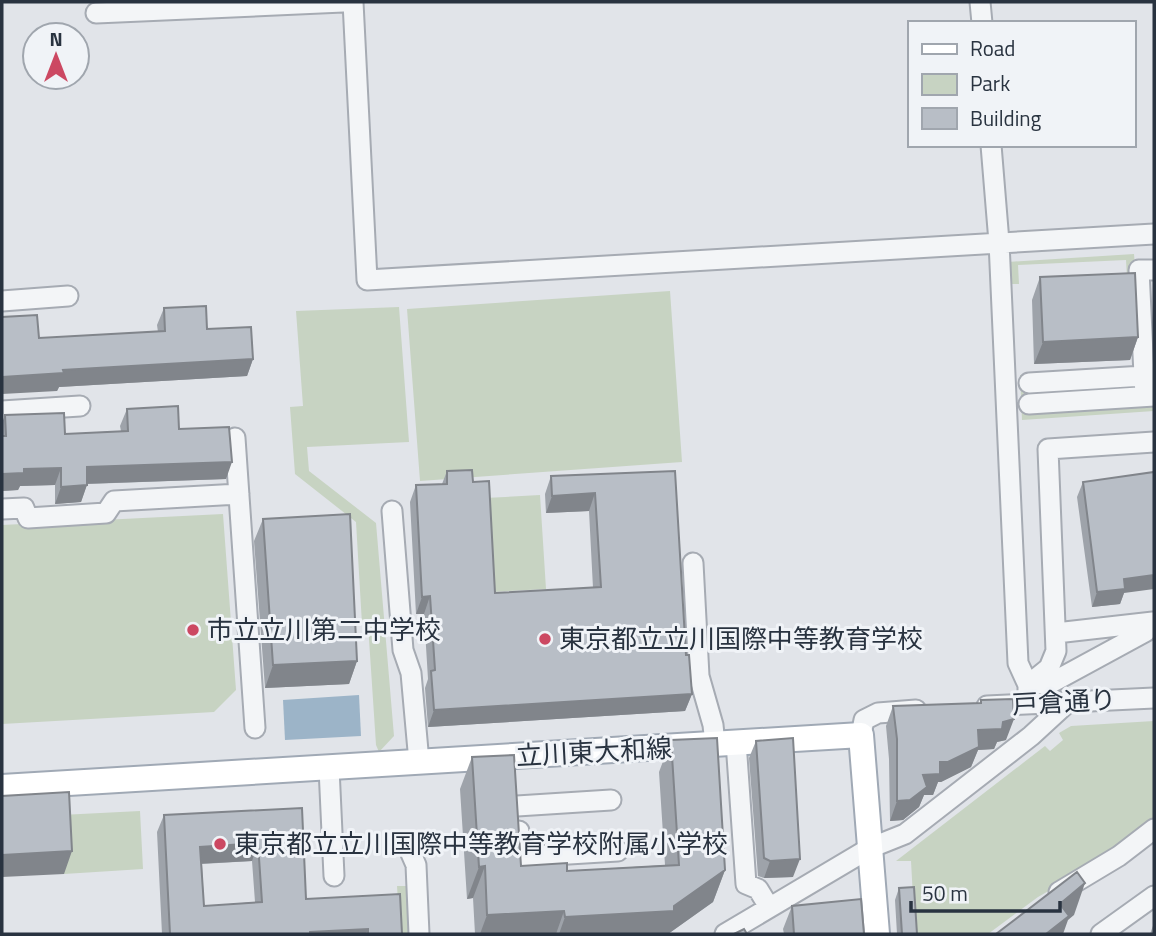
<svg xmlns="http://www.w3.org/2000/svg" width="1156" height="936" viewBox="0 0 1156 936" font-family="'Titillium Web','Noto Sans JP',sans-serif">
	<style>
		.green { fill: #c7d3c2 }
		.water { fill: #9cb4c8 }
		.lines { fill: none; stroke-linecap: round; stroke-linejoin: round }
		.minor-casing { stroke: #a6abb3; stroke-width: 23 }
		.major-casing { stroke: #a0a9b5; stroke-width: 28 }
		.minor { stroke: #f3f5f7; stroke-width: 19 }
		.major { stroke: #fff; stroke-width: 24 }
		.wall { fill: #9ea3aa; fill-rule: evenodd }
		.shaded-wall { fill: #81858b }
		.building { fill: #b8bec6; stroke: #81858b; stroke-width: 2; fill-rule: evenodd }
		.poi-dot { fill: #cc4862; stroke: #f0f3f7; stroke-width: 2.5 }
		.labels { text-anchor: middle; stroke-width: 6; stroke-linejoin: round; paint-order: stroke }
		.poi-label { font-size: 26px; fill: #293340; stroke: #f0f3f7; text-anchor: start }
		.street-label { font-size: 26px; fill: #293340; stroke: #f0f3f7 }
	</style>
	<rect width="100%" height="100%" fill="#e1e4e9"/>
	<path class="green" d="M1134 254 1136 279 1127 278 1126 260 1018 265 1019 284H1012L1008 279V262Z
		M670 291 682 462 420 481 407 309Z
		M399 307 409 442 307 447 309 471 376 523 394 736 379 752 376 745 368 624H362L356 522 295 474 290 407 303 406 296 311Z
		M1140 368 1027 387V394L1024 395 1025 414 1154 406V411L1022 420 1020 375Z
		M540 495 546 589 491 592 485 498Z
		M223 514 236 690 214 712 2 724V525Z
		M1154 721V820L1099 862 1038 897 988 934H915L911 861H896L1045 746 1050 751 1063 740 1059 733 1071 726Z
		M140 811 143 869 64 874 61 815Z
		M397 886H410L413 934H400Z"/>
	<path class="water" d="M359 695 361 736 285 740 283 700Z"/>
	<g class="lines">
		<defs>
			<path id="minor" d="M353 2 367 280 1154 234
				M980 2 982 23
				M96 13 343 2
				M991 145 999 242 1018 663 1028 685V703
				M2 301 68 296
				M1029 383 1144 376
				M1145 396 1139 270H1154
				M1029 404 1154 396
				M2 411 80 406
				M235 438 255 728
				M2 509 24 508 28 518 106 513 114 501 239 494
				M392 511 403 650 411 673 419 762
				M693 563 699 676 713 725 715 744
				M1056 633 1153 622
				M1028 685 1049 668 1056 651 1048 449 1154 442
				M1029 685 1053 682 1145 632 1144 624
				M987 706 1154 698
				M861 735 864 720 878 713 916 710
				M736 742 746 884 758 889 769 907
				M329 768 334 876
				M517 806 611 800
				M519 831 520 857 618 851
				M409 849 416 865 419 934
				M1059 892 1119 856 1154 829
				M725 934 870 848 905 834 1031 736 1068 702
				M1101 934 1154 896"/>
			<path id="major" d="M2 787 861 735 877 934"/>
		</defs>
		<use href="#minor" class="minor-casing"/>
		<use href="#major" class="major-casing"/>
		<use href="#minor" class="minor"/>
		<use href="#major" class="major"/>
	</g>
	<path class="wall" d="M1040 277 1138 337 1130 360 1034 364 1032 300Z
		M164 308 207 329 253 359 247 376 59 387 57 391 39 338 158 332 157 325Z
		M127 409 179 429 226 479 87 484 81 502 55 504V485L20 486 18 490 2 491V423L5 415 65 434 121 431 120 426Z
		M447 471 473 482 495 593 593 588 589 511 546 513 545 494 551 476 675 471 686 655 692 694 685 711 428 727 425 688 428 679 424 614H416L410 502 416 485 442 484Z
		M1083 482 1124 593 1120 604 1092 607 1077 497Z
		M263 519 357 661 349 684 265 688 254 541Z
		M981 700 1006 740 997 742 994 749 978 750 971 767 941 782H938L933 795H924L919 807 903 820 890 821 889 759 886 726 893 706 980 703Z
		M671 740 725 870 713 902 668 934H475L473 898 467 899 460 789 472 757 521 866 567 871 665 865 659 772Z
		M756 741 793 877 764 878 758 876 749 758Z
		M302 808 306 899 402 934H162L157 832 164 815ZM252 861 255 902 204 906 202 864Z
		M899 888 917 934H897L895 900Z
		M792 906 864 934H784L783 929Z
		M1154 923V934H1150Z"/>
	<path class="shaded-wall" d="M1138 337 1130 360 1034 364 1043 342Z
		M253 359 247 376 59 387 57 391 2 394V377L63 370Z
		M232 462 226 479 80 484 87 467Z
		M61 468 55 485 20 486 18 490 2 491V474L24 469Z
		M87 485 81 502 55 504 61 487Z
		M595 493 589 511 546 513 552 496Z
		M1154 575V589L1124 593 1120 604 1092 607 1097 592 1124 579Z
		M430 596 424 614H416L422 597Z
		M357 661 349 684 265 688 273 665Z
		M692 694 685 711 428 727 434 710Z
		M1014 719 1006 740 997 742 994 749 978 750 971 767 941 782H938L933 795H924L919 807 903 820 890 821 897 801 923 775 978 730Z
		M258 843 252 861 194 864 200 847Z
		M72 851 64 874 2 877V855Z
		M800 859 793 877 764 878 770 861Z
		M485 866 473 898 467 899 479 867Z
		M725 870 713 902 668 934H559L565 917 674 906Z
		M1085 883 1074 915 1068 920 1063 934H1046L1060 904Z
		M564 911 556 934H480L487 915Z
		M368 929 366 934H310V932Z"/>
	<path class="building" d="M1135 273 1138 337 1043 342 1040 277Z
		M206 306 207 329 251 327 253 359 63 370 64 373 2 377V317L37 315 39 338 165 331 164 308Z
		M178 406 179 429 229 427 232 462 87 467V485L61 487V468L24 469V473L2 474V436H6L5 415 64 413 65 434 128 431 127 409Z
		M472 470 473 482 489 481 495 593 601 587 595 493 552 496 551 476 675 471 686 655H689L692 694 434 710 431 671 435 670 430 596 422 597 416 485 447 484V471Z
		M1154 472V575L1124 579 1125 589 1097 592 1083 482Z
		M350 514 357 661 273 665 263 519Z
		M1013 699 1014 719 1003 722 1002 729 978 730 979 747 948 762H940V774L923 775 927 787 910 800 897 801V739L893 706 981 703V700Z
		M717 738 725 870 674 906V911L565 917 564 911 487 915 485 866 479 867 472 757 514 755 521 866 567 863V871L679 865 671 740Z
		M793 738 800 859 770 861 764 858 756 741Z
		M69 792 72 851 2 855V796Z
		M302 808 306 899 400 894 402 934H368V929L310 932V934H170L164 815ZM258 843 262 902 204 906 200 847Z
		M1077 872 1085 883 1060 904 1069 916 1046 934H996Z
		M914 887 917 934H902L899 888Z
		M861 899 864 934H794L792 906Z
		M744 929 747 934H734Z"/>
	<g class="poi-dot">
		<circle cx="193" cy="630" r="7"/>
		<circle cx="545" cy="639" r="7"/>
		<circle cx="220" cy="844" r="7"/>
	</g>
	<g class="labels">
		<g class="poi-label">
			<text x="207" y="639">市立立川第二中学校</text>
			<text x="559" y="648">東京都立立川国際中等教育学校</text>
			<text x="234" y="853">東京都立立川国際中等教育学校附属小学校</text>
		</g>
		<g class="street-label">
			<text transform="translate(1064 702) rotate(-3)" y="9">戸倉通り</text>
			<text transform="translate(594 752) rotate(-3)" y="9">立川東大和線</text>
		</g>
	</g>
	<rect width="1156" height="936" fill="none" stroke="#293340" stroke-width="7"/>
	<rect x="908" y="21" width="228" height="126" fill="#f0f3f7" stroke="#a0a6ae" stroke-width="2"/>
	<rect x="922" y="44" width="35" height="10" fill="#ffffff" stroke="#a0a6ae" stroke-width="2"/>
	<text x="970" y="56" font-size="21" fill="#293340">Road</text>
	<rect x="922" y="74" width="35" height="21" fill="#c7d3c2" stroke="#a0a6ae" stroke-width="2"/>
	<text x="970" y="91" font-size="21" fill="#293340">Park</text>
	<rect x="922" y="108" width="35" height="21" fill="#b8bec6" stroke="#a0a6ae" stroke-width="2"/>
	<text x="970" y="126" font-size="21" fill="#293340">Building</text>
	<g transform="translate(56 56)"><circle r="33" fill="#f0f3f7" stroke="#a0a6ae" stroke-width="2"/>
	<path d="M0-5L12 26L0 18L-12 26Z" fill="#cc4862"/>
	<text y="-10" font-size="19" font-weight="bold" text-anchor="middle" fill="#293340">N</text>
	</g>
	<path d="M911 901v10h149v-10" fill="none" stroke="#293340" stroke-width="3.5"/>
	<text x="922" y="901" font-size="21" fill="#293340" stroke="#f0f3f7" stroke-width="5" paint-order="stroke">50 m</text>
</svg>
